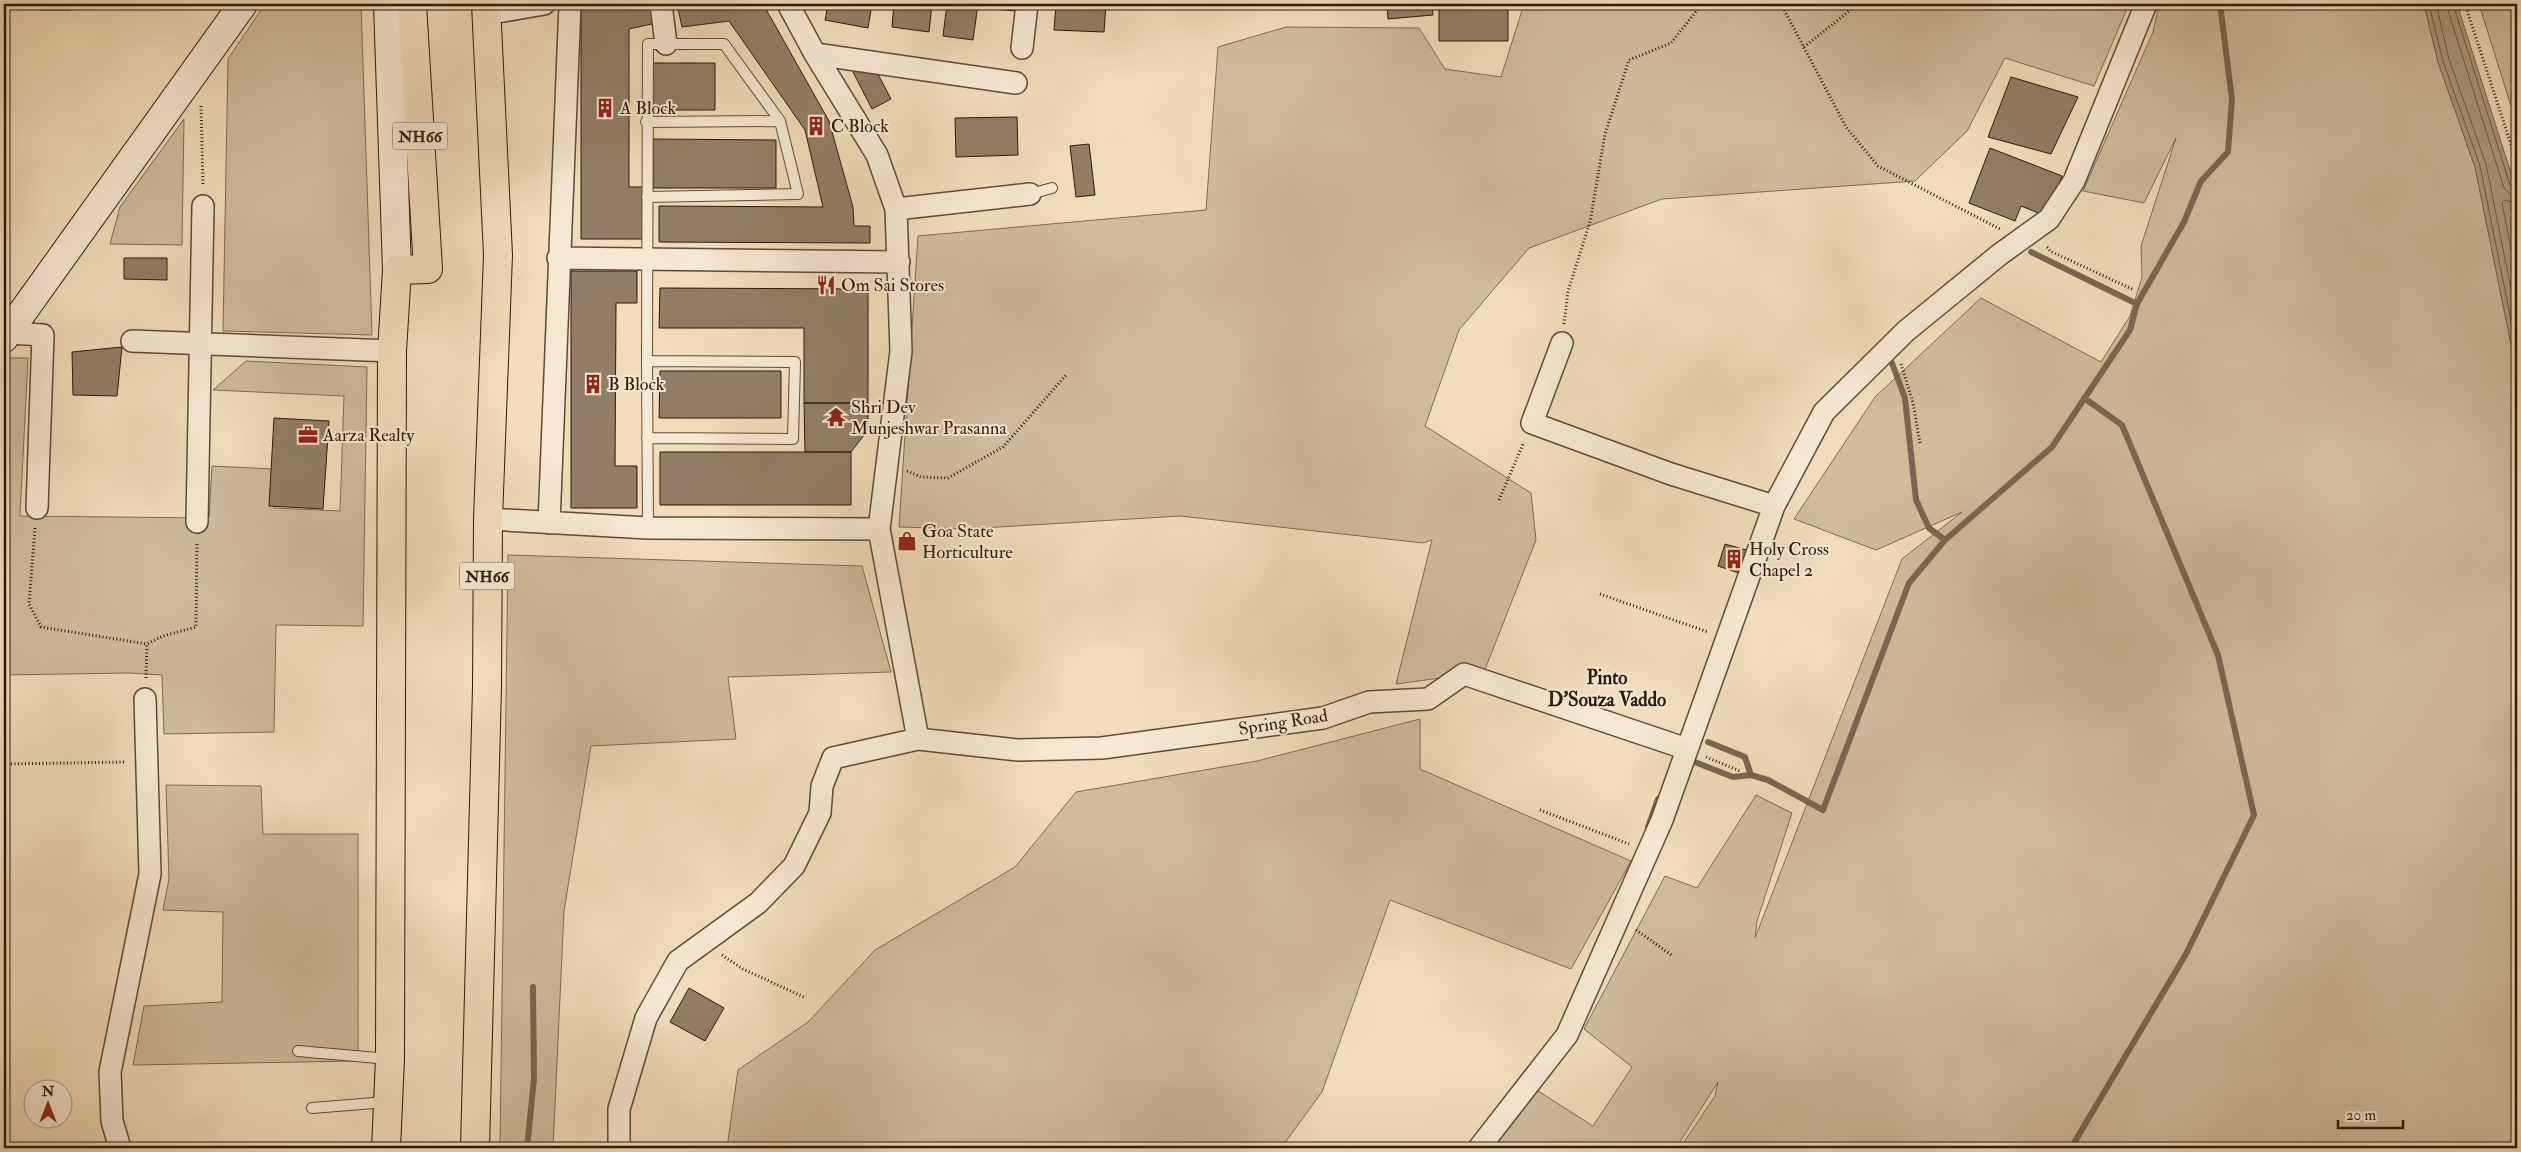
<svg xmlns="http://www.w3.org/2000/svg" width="2521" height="1152" viewBox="0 0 2521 1152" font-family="'IM FELL Double Pica',serif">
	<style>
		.green { fill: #d0bb9d; stroke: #7e6a54 }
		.water { fill: #ae9a7f; stroke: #7a6650 }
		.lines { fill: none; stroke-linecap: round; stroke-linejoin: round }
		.shore { stroke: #6c5a44; stroke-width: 1 }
		.stream { stroke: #7a6650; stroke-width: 6 }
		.building { fill: #927e66; stroke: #2b190a }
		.lane-casing { stroke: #5d4a36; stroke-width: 12 }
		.street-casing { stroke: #5d4a36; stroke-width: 24 }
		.secondary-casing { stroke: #2b190a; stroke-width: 30 }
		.highway-casing { stroke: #2b190a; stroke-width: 30 }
		.path { stroke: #2b190a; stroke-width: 3; stroke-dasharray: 1 2.5; stroke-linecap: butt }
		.lane { stroke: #f7e8d3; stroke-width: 10 }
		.street { stroke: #f7e8d3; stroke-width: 21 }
		.secondary { stroke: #f7e8d3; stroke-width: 28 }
		.highway { stroke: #f2dcbb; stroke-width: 28 }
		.labels { text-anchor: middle; stroke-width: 4; stroke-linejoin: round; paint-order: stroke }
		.shield { fill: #f7e8d3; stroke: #685746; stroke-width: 1 }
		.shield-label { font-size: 16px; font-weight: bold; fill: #2b190a }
		.poi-label { font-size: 18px; fill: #2b190a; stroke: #f7e8d3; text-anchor: start }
		.street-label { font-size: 18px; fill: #2b190a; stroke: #f7e8d3 }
		.neighbourhood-label { font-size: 19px; font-weight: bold; fill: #2b190a; stroke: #f7e8d3 }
	</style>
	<rect width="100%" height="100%" fill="#f2dcbb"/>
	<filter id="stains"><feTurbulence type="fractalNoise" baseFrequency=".004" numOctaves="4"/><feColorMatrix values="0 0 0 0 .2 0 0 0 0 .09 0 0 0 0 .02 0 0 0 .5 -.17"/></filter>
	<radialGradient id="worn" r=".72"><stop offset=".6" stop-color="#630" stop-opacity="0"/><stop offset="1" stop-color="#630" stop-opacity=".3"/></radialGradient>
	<path class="green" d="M265 4H361L372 335 223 331 228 59Z
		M1524 4H2129L2094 86 2005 58 1967 131 1915 181 1662 199 1529 248 1459 330 1425 426 1531 493 1536 540 1484 672 1396 684 1432 540 1423 543 1180 516 966 529 899 527 918 236 1206 210 1218 47 1286 27 1419 28 1445 69 1501 77Z
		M2159 4H2424L2438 62 2475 167 2512 349 2517 365V1148H1680L1715 1096 1718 1082 1676 1148H1493L1535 1089 1593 1126 1632 1067 1584 1029 1665 876 1697 888 1756 795 1792 813 1757 921 1755 938 1902 559 1962 512 1876 550 1794 519 1875 397 1981 298 2101 362 2130 316 2142 277 2141 246 2176 138 2144 203 2083 191 2153 32Z
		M2479 4H2517V125Z
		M184 119 182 245 110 244 120 207Z
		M8 358H28L20 516 209 518 212 466 273 469 274 508 340 511 344 396 213 390 246 361 367 367 363 626 276 625 274 732 164 734 162 675 129 673 4 675V362Z
		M508 555 862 566 891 672 728 677 736 739 591 746 564 911 553 1148H500Z
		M1420 719V769L1631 861 1571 969 1390 900 1322 1092 1281 1148H727L738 1070 808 1022 875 950 1015 867 1076 792 1257 761Z
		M166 785 261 786 263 834H358V1061L133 1065 144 1006 222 1002 223 912 163 910 169 879Z"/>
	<path class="water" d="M2424 4H2457L2517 192V365L2512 349 2475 167 2438 62Z"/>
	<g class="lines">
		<path class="shore" d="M2429 4 2443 61 2480 166 2517 350
			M2436 4 2449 59 2486 164 2517 319
			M2446 4 2504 188 2510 194 2517 196
			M2453 4 2510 185 2517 190
			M2517 204 2505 200 2502 203 2517 280"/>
		<path class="stream" d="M2031 252 2137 304
			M1892 363 1905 398 1916 500 1929 528 1945 540
			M1708 742 1745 757 1751 775
			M1687 759 1733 777 1751 775 1768 780 1823 810 1909 583 1945 540 2052 447 2130 330 2137 304 2184 222 2201 181 2228 152 2232 99 2220 4
			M1648 827 1658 799
			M527 1148 534 1079 533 987
			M2071 1148 2186 954 2254 815 2218 655 2122 425 2084 398"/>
	</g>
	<path class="building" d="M4 4H5L7 43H4Z
		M40 4H71V10H40Z
		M581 4H651L656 23 629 29V187H644V239H581Z
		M677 4H763L829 121 853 207 854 226H870V243L659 242V206L823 207 805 130 729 21 682 27Z
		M828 4H872L868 28 825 20Z
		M894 4H932L929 32 892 27Z
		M947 4H978L973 40 943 36Z
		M982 4H1017L1016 11 982 8Z
		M1056 4H1106L1104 32 1054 30Z
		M1387 4H1432L1433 15 1388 19Z
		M1439 4H1508V41H1439Z
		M653 63H715V110H652Z
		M872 63 891 99 872 109 853 72Z
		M2011 77 2078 97 2051 154 1988 137Z
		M1017 117 1018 155 956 157 955 118Z
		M653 139 776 140V188H653Z
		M1089 144 1095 195 1076 197 1070 146Z
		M1990 148 2062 176 2046 216 2021 206 2015 221 1969 203Z
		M124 258H167V280L124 279Z
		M571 271H637V303H616L615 466H637V508H571Z
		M660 288 868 289V403H804V328H659Z
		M122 347 117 396 73 395 72 352Z
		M660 371H781V418H659Z
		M804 403H868V430L851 452H805Z
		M274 418 329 421 323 509 269 506Z
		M660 452H851V505H660Z
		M1725 544 1750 551 1742 574 1718 566Z
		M689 988 724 1008 705 1041 670 1022Z"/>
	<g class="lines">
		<defs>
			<path id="lane" d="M646 122 780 121
				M1030 194 1052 188
				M647 197 798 194 780 121 724 44H648L647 361
				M647 438 793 439 795 362 647 361 648 528
				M298 1051 389 1059
				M312 1108 386 1102"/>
			<path id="street" d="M661 4 666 44
				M486 14 544 4
				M1022 48 1027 4
				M815 54 1016 83
				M896 209 1030 194
				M558 258 899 262
				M8 333 43 335 37 508
				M132 341 392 351
				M1562 343 1532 423 1671 474 1774 506
				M488 519 648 528 879 529
				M197 522 203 206
				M549 523 570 4
				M918 739 1018 750 1102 748 1323 718 1369 702 1428 699 1464 674 1687 749
				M120 1148 112 1121 110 1072 150 874 145 699
				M619 1148V1109L646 1018 678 961 758 903 794 866 820 813 822 786 833 758 918 739 879 529 901 351 896 209 877 155 815 54 788 4
				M1479 1148 1567 1035 1662 820 1774 506 1824 412 1906 331 1999 255 2049 219 2074 181 2146 4"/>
			<path id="secondary" d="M388 4 397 270
				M4 338 243 4"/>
			<path id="highway" d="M386 1148 390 1059 392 351 397 270 428 269 412 4
				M475 1148 487 687 488 519 498 255 486 4"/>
		</defs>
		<use href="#lane" class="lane-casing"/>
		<use href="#street" class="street-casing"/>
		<use href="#secondary" class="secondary-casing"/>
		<use href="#highway" class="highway-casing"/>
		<path class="path" d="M1781 4 1846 127 1878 166 2000 229
			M2465 4 2517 163
			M1804 47 1858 4
			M201 106 203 185
			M2047 247 2050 251 2134 290
			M1564 324 1568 291 1590 222 1605 134 1629 60 1671 43 1702 4
			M1901 364 1913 403 1920 443
			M907 471 921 477 948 478 1003 447 1067 374
			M1499 500 1524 442
			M35 528 29 604 41 627 147 644
			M1600 594 1708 632
			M146 678 147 644 163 636 196 627 197 542
			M1706 757 1740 771
			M4 764 126 762
			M1540 810 1629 844
			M1636 930 1673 956
			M722 955 743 969 806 998"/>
		<use href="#lane" class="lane"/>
		<use href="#street" class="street"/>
		<use href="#secondary" class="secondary"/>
		<use href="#highway" class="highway"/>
	</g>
	<defs>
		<symbol id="building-bare" viewBox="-9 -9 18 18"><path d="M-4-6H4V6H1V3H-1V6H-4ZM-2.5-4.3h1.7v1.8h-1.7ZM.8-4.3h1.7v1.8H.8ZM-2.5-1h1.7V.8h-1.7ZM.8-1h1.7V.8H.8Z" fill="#8f2418" stroke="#f7e8d3" stroke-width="2.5" paint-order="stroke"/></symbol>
		<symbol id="restaurant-bare" viewBox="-9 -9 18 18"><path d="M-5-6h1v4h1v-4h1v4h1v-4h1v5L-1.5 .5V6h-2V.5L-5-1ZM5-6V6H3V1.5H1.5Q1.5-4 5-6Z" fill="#8f2418" stroke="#f7e8d3" stroke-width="2.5" paint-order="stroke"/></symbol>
		<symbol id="temple-bare" viewBox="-9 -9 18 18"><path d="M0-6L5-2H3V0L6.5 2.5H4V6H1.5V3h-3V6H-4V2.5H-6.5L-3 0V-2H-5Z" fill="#8f2418" stroke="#f7e8d3" stroke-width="2.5" paint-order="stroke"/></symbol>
		<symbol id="office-bare" viewBox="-9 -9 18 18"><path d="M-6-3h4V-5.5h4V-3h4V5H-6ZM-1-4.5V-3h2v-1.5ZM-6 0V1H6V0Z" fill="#8f2418" stroke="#f7e8d3" stroke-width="2.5" paint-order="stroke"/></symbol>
		<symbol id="shop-bare" viewBox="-9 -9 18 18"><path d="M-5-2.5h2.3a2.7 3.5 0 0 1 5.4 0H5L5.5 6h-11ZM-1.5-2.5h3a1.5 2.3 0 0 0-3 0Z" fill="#8f2418" stroke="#f7e8d3" stroke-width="2.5" paint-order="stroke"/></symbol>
	</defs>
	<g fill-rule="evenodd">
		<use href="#building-bare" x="591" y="94" width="28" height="28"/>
		<use href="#building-bare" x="802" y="112" width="28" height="28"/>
		<use href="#restaurant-bare" x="812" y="271" width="28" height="28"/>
		<use href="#building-bare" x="579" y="370" width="28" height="28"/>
		<use href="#temple-bare" x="822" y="403" width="28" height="28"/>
		<use href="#office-bare" x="294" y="421" width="28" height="28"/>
		<use href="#shop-bare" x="893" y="527" width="28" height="28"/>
		<use href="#building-bare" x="1720" y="545" width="28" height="28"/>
	</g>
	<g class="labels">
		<g class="shield">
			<rect x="392.5" y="122.5" width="55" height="27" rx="4"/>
			<rect x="459.5" y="562.5" width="55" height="27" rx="4"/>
		</g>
		<g class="shield-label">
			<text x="420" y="142">NH66</text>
			<text x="487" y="582">NH66</text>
		</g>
		<g class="poi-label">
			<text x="620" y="114">A Block</text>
			<text x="831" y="132">C Block</text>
			<text x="841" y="291">Om Sai Stores</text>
			<text x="608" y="390">B Block</text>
			<text x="851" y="413">Shri Dev<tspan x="851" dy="21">Munjeshwar Prasanna</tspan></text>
			<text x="323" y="441">Aarza Realty</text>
			<text x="922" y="537">Goa State<tspan x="922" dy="21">Horticulture</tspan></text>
			<text x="1749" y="555">Holy Cross<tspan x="1749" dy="21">Chapel 2</tspan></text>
		</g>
		<g class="street-label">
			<text transform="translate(1283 722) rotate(-9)" y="6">Spring Road</text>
		</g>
		<g class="neighbourhood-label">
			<text x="1607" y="684">Pinto<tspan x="1607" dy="22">D’Souza Vaddo</tspan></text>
		</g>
	</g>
	<rect width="2521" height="1152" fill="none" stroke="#f2dcbb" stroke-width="20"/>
	<rect x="5" y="5" width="2511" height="1142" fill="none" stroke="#2b190a" stroke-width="2.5"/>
	<rect x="10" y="10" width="2501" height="1132" fill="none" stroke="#2b190a"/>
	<g transform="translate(48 1104)"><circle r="24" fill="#f7e8d3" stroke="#a59583"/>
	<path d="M0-4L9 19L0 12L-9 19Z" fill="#8f2418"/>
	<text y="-8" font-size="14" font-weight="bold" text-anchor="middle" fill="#2b190a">N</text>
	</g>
	<path d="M2338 1120v8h65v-8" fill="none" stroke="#2b190a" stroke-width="2.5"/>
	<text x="2346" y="1120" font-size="15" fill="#2b190a" stroke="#f7e8d3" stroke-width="4" paint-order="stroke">20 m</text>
	<rect width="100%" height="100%" filter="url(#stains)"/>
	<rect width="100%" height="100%" fill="url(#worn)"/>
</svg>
